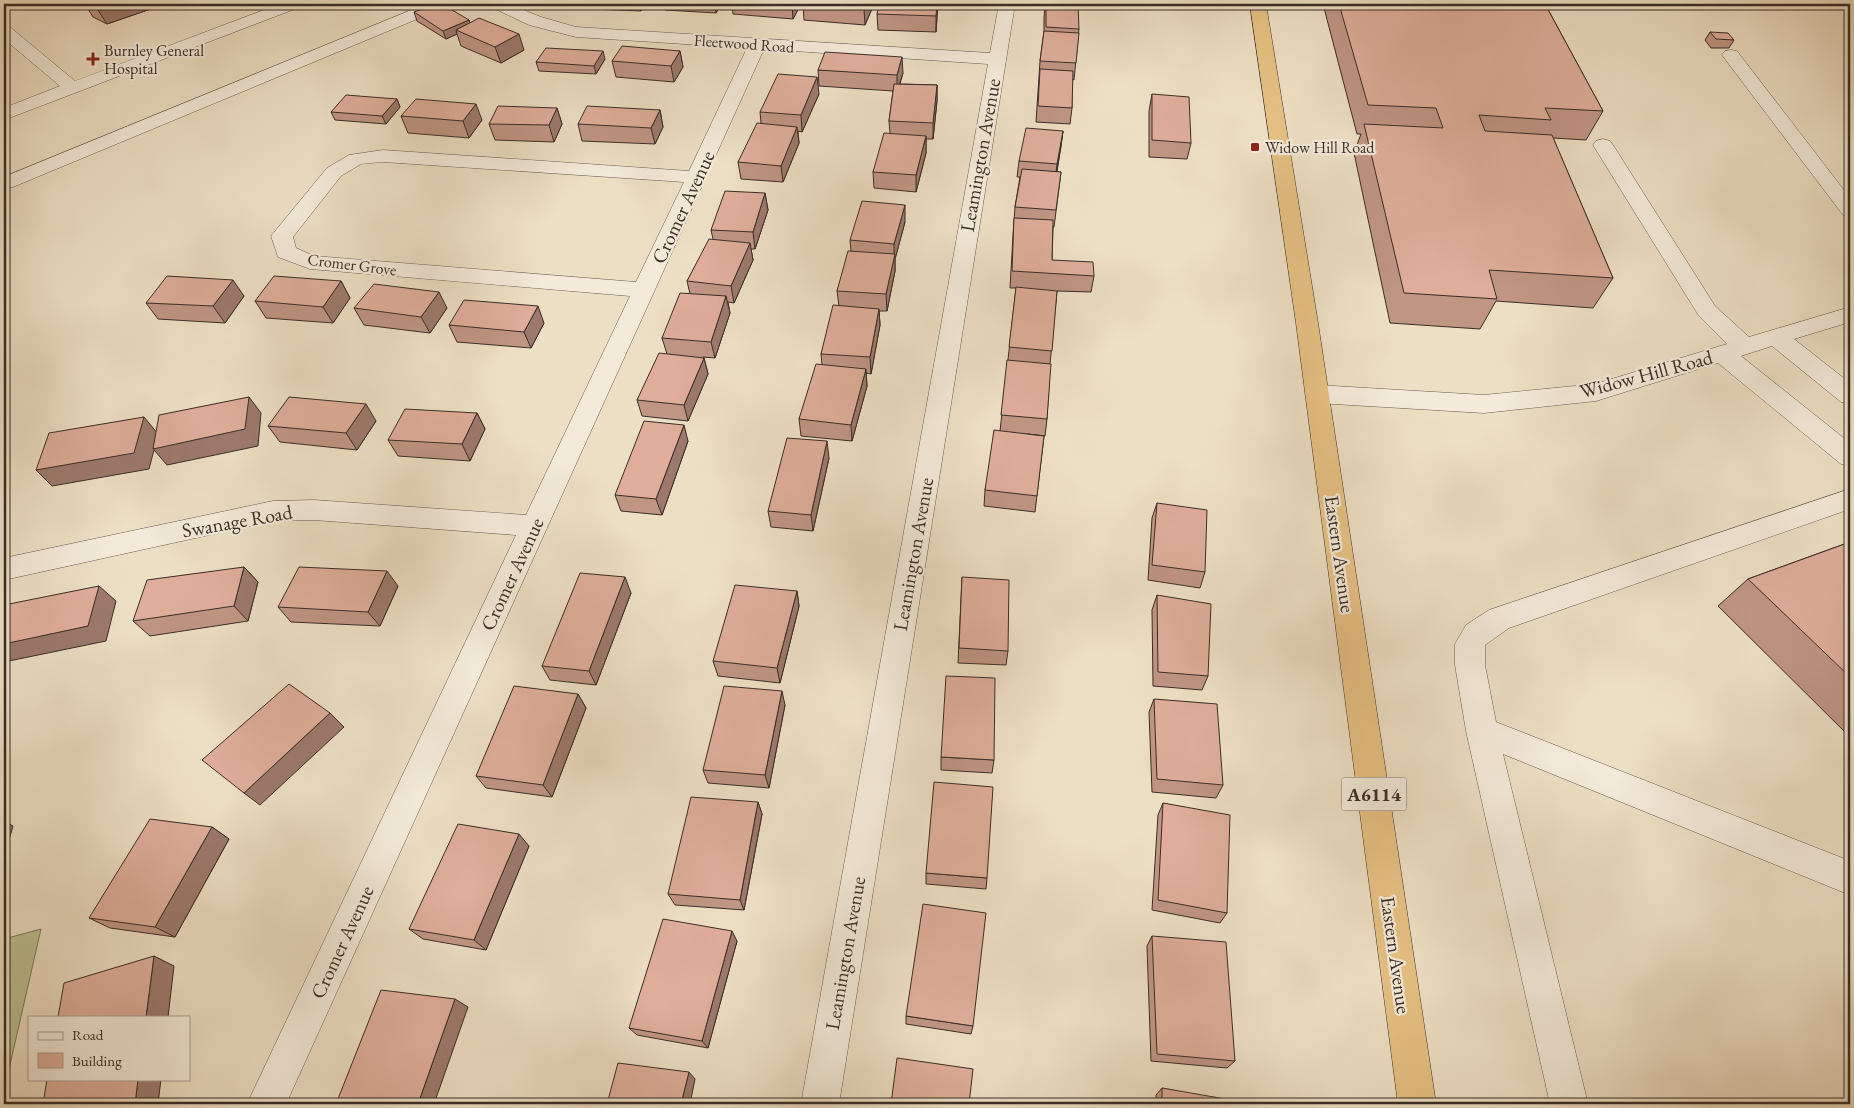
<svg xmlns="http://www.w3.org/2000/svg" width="1854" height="1108" viewBox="0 0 1854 1108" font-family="'EB Garamond',serif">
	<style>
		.green { fill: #bdc091; stroke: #7b765c }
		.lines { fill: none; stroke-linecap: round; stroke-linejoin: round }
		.minor-casing { stroke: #665a4e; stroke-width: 1 }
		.highway-casing { stroke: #392d27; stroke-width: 1 }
		.minor { fill: #f3ead9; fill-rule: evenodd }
		.highway { fill: #e6c082; fill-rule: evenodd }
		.wall { fill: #c09584; stroke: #392d27 }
		.shaded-wall { fill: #9c796c; stroke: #392d27 }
		.building { fill: #dfad9a; stroke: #392d27 }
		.poi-dot { fill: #8f2418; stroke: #f3ead9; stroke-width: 2 }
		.labels { text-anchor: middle; stroke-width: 4.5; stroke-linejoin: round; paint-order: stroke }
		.far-street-label { font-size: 16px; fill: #392d27; stroke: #f3ead9 }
		.far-poi-label { font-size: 16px; fill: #392d27; stroke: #f3ead9; text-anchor: start }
		.shield { fill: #f3ead9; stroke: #71665c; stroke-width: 1 }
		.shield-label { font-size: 19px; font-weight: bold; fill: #392d27 }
		.street-label { font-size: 20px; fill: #392d27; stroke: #f3ead9 }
	</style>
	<rect width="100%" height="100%" fill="#eddfc4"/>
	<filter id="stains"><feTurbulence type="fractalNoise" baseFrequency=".004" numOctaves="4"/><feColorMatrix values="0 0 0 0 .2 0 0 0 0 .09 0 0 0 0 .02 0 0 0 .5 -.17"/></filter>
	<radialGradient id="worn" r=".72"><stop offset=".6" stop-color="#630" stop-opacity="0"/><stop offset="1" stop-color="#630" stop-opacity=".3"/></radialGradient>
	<path class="green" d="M41 929 4 1091V939Z"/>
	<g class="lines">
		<defs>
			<path id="minor" d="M280 4H302L300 7 4 120V108L60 86 4 39V26L10 27 75 81Z
				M426 4H448L446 7 13 187 4 188V177Z
				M489 4H509L541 17 576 27 990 53 999 4H1015L839 1104H801L988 64 764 49 286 1104H247L516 535 314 520 273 521 4 580V558L273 501 314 500 526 515 630 296 310 269 278 257 271 236 327 168 349 155 383 150 689 171 747 48 576 37 529 25 491 7ZM383 162 684 182 636 282 314 256 296 248 293 237 341 176 361 164Z
				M1731 50 1737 51 1850 198V217L1843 215 1725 59 1722 55 1725 51Z
				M1603 139 1610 141 1613 145 1715 306 1749 337 1850 307V322L1794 339 1850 383V404L1841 402 1772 346 1741 356 1850 443V466L1841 464 1718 363 1596 401 1484 413 1317 403 1308 400 1305 394 1308 388 1317 385 1484 395 1595 384 1727 344 1699 316 1593 145 1596 141Z
				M1850 489V509L1509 628 1485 645V665L1496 722 1850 861V895L1503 754 1588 1104H1550L1466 731 1455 665V644L1466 625 1489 610Z"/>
			<path id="highway" d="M1250 4H1266L1318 323 1436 1104H1398L1296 323Z"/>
		</defs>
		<use href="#minor" class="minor-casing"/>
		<use href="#highway" class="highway-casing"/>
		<use href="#minor" class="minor"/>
		<use href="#highway" class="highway"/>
	</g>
	<path class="wall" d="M85 4H165L107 24 93 17Z
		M590 4H645L641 11 592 9Z
		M664 4H721L716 13 665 10Z
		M732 4H801L793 19 733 14Z
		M803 4H871V11L865 25 804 20Z
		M938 4 937 17 936 32 878 30 877 14Z
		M1045 4 1079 29 1074 80 1072 79V108L1070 124 1036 122 1040 61 1044 31V18Z
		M1323 4H1545L1603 111 1586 140 1553 138 1613 278 1593 308 1496 301 1480 329 1390 323 1354 153 1361 134H1357Z
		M414 12 470 23 524 50 501 63 461 46 457 34 446 39 417 21Z
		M1710 32 1734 40 1729 48H1711L1705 40Z
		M680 51 683 67 674 82 616 77 612 61Z
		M605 59 596 74 539 71 536 62Z
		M818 70 903 73 900 84 937 85V101L933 139H926V153L916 192 874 188 873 172 890 133 889 121 893 91 819 86Z
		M819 94 802 132 798 131 799 143 783 182 741 179 738 162 761 123 760 112Z
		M1152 94 1191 143 1187 159 1149 157V111Z
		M397 99 400 107 386 124 335 120 331 112Z
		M557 108 562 124 554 142 495 140 489 124Z
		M660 110 663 127 655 144 582 141 578 124Z
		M401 116 482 120 469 138 408 133Z
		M1063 131 1057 172H1061L1054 227H1053L1052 260 1094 276 1091 292 1057 291 1050 364 1047 419 1045 436 1027 434 1044 436 1035 512 984 506 985 490 1000 431 1016 288H1010L1013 235 1015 207 1020 177H1017L1019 161Z
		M765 193 768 210 755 249H751L753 260 734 303 728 302 730 313 715 358 703 357 704 358 708 374 688 421 642 416 637 400 667 354 662 338 690 294 687 281 713 239 711 230Z
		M905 222 895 259V271L887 311H879L880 325 871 374 866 373 867 386 852 441 801 436 799 419 822 365 821 354 839 306 837 291 851 251 850 240Z
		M341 281 350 298 333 323 266 318 255 301Z
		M244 296 225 323 158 319 146 303Z
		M354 308H447L430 333 364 325Z
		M544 323 531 348 457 342 449 325Z
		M477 413 485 429 470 461 398 456 388 440Z
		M376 421 357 450 280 442 268 426Z
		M688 441 662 515 621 511 615 495Z
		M829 458 813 531 771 527 768 511Z
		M1157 503 1205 572 1200 588 1148 580 1152 518Z
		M1850 542V737L1718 606 1748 579Z
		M244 567 258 582 248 621 150 636 133 621Z
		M962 577 1008 651 1006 665 958 663Z
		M398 586 380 626 291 622 278 607Z
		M797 591 799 606 780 683 718 676 713 661Z
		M631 593 596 685 550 680 542 666Z
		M1157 595 1208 676 1202 690 1153 686 1152 610Z
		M578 694 586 708 552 797 486 788 476 776Z
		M1154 699 1223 785 1216 798 1152 792 1149 712Z
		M785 705 769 788 708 783 703 770Z
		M941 757 994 760 992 773 941 770Z
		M758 802 762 814 744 910 675 905 668 894Z
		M1163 803 1227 913 1220 923 1152 910 1158 815Z
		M212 827 229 839 175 937 110 928 89 918Z
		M529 846 486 950 423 939 409 929Z
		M926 873 987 878 986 889 926 884Z
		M1152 936 1235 1061 1227 1068 1151 1061 1147 946Z
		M737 941 708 1048 637 1035 629 1028Z
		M906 1016 973 1026 971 1034 906 1024Z
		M1162 1088 1237 1104H1156V1095Z"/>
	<path class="shaded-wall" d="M94 4H165L107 24Z
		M639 4H645L641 11Z
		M716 4H721L716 13 715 5Z
		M792 4H801L793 19Z
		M867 4H871V11L865 25 864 9Z
		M938 4 937 17 936 32V16Z
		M469 20 472 28 456 30 457 34 446 39 443 31Z
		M519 34 524 50 501 63 495 47Z
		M603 51 605 59 596 74 594 66Z
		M680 51 683 67 674 82 671 66Z
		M902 57 903 73 897 92V75Z
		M817 77 819 94 802 132 801 115Z
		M937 85V101L933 139V123Z
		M397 99 400 107 386 124 382 116Z
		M476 104 482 120 469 138 463 121Z
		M557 108 562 124 554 142 549 125Z
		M660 110 663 127 655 144 651 128Z
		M797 127 799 143 783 182 781 166Z
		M1063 131 1061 147 1055 181 1057 164Z
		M926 136V153L916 192V175Z
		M765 193 768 210 755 249 753 232Z
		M905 205V222L895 259V271L887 311 886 294 894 256V244Z
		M750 243 753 260 734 303 731 286Z
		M233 280 244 296 225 323 213 306Z
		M341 281 350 298 333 323 323 307Z
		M439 292 447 308 430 333 421 317Z
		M726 296 730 313 715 358 711 342Z
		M538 306 544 323 531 348 524 332Z
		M879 309 880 325 871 374 870 357Z
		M704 358 708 374 688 421 684 405Z
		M866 369 867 386 852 441 851 425Z
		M249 397 261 413 258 446 167 465 154 450 149 469 52 486 36 470 144 417 158 434Z
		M366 404 376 421 357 450 346 433Z
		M477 413 485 429 470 461 462 444Z
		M684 425 688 441 662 515 656 499Z
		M827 441 829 458 813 531 811 515Z
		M244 567 258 582 248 621 234 606Z
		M387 571 398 586 380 626 368 612Z
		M625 577 631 593 596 685 589 671Z
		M99 586 116 601 106 641 4 662V644Z
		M797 591 799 606 780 683 777 668Z
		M782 691 785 705 769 788 765 775Z
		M578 694 586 708 552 797 543 785Z
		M330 713 344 727 260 805 244 793Z
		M758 802 762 814 744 910 740 900Z
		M4 821 13 826 4 857Z
		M212 827 229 839 175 937 155 927Z
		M519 834 529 846 486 950 474 940Z
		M732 931 737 941 708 1048 702 1041Z
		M154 956 174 966 168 1017H146Z
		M455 999 468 1007 434 1104H418Z
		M689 1072 695 1079 690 1104H681Z
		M138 1079H161L158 1104H135Z"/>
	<path class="building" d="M436 4H442L469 20 443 31 414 12Z
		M693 4H716L715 5Z
		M803 4H867L864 9Z
		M879 4H937L936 16 877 14Z
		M1046 4H1078L1079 29 1046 27Z
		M1339 4H1545L1603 111 1545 108 1551 120 1479 115 1485 131 1552 135 1613 278 1489 270 1497 299 1404 293 1364 124 1443 128 1436 108 1368 105Z
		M479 18 519 34 495 47 456 30Z
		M1044 31 1079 33 1076 63 1040 61Z
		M1710 32 1728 33 1734 40 1716 39Z
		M622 46 680 51 671 66 612 61Z
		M546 48 603 51 594 66 536 62Z
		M825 52 902 57 897 75 818 70Z
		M1040 69 1073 71 1072 108 1038 106Z
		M778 74 817 77 801 115 760 112Z
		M894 84 937 85 933 123 889 121Z
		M1152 94 1189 97 1191 143 1152 140Z
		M346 95 397 99 382 116 331 112Z
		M416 99 476 104 463 121 401 116Z
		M498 106 557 108 549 125 489 124Z
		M587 106 660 110 651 128 578 124Z
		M757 123 797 127 781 166 738 162Z
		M1026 128 1063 131 1057 164 1019 161Z
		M884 133 926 136 916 175 873 172Z
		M1022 169 1061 172 1056 210 1015 207Z
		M725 191 765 193 753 232 711 230Z
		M862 201 905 205 894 244 850 240Z
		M1014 218 1053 220 1052 260 1093 262 1094 276 1012 271Z
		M709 239 750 243 731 286 687 281Z
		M848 251 895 254 886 294 837 291Z
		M167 276 233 280 213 306 146 303Z
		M274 276 341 281 323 307 255 301Z
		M374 284 439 292 421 317 354 308Z
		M1016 287 1057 291 1052 351 1009 347Z
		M680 293 726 296 711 342 662 338Z
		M464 300 538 306 524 332 449 325Z
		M833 305 879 309 870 357 821 354Z
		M659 353 704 358 684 405 637 400Z
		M1007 360 1051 364 1047 419 1001 415Z
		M816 364 866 369 851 425 799 419Z
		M249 397 245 429 153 449 159 415Z
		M289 397 366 404 346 433 268 426Z
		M405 409 477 413 462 444 388 440Z
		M144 417 134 453 36 470 49 433Z
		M644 421 684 425 656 499 615 495Z
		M994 430 1044 436 1037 496 985 490Z
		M787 438 827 441 811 515 768 511Z
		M1157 503 1207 510 1205 572 1152 565Z
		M1850 542V677L1748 579Z
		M244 567 234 606 133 621 147 580Z
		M299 567 387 571 368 612 278 607Z
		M580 573 625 577 589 671 542 666Z
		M962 577 1009 580 1008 651 959 648Z
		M735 585 797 591 777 668 713 661Z
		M99 586 88 626 4 644V605Z
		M1157 595 1211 604 1208 676 1158 672Z
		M946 676 995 678 994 760 941 757Z
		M289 684 330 713 244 793 202 760Z
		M514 686 578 694 543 785 476 776Z
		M724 686 782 691 765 775 703 770Z
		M1154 699 1217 704 1223 785 1157 779Z
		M934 782 993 787 987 878 926 873Z
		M691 797 758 802 740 900 668 894Z
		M1163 803 1230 815 1227 913 1158 900Z
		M150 819 212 827 155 927 89 918Z
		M458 824 519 834 474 940 409 929Z
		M923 904 986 913 973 1026 906 1016Z
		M663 919 732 931 702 1041 629 1028Z
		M1152 936 1226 942 1235 1061 1157 1054Z
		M154 956 146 1017H58L64 983Z
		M381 990 455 999 418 1104H336Z
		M897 1058 973 1069 969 1104H891Z
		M618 1063 689 1072 681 1104H607Z
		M47 1079H138L135 1104H43Z
		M1162 1088 1237 1101V1104H1162Z"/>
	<g class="poi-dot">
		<path d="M90.5 51.5h5v5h5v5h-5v5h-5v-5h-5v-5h5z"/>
		<rect x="1250" y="142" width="10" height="10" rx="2.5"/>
	</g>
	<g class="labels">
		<g class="far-street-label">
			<text transform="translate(744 43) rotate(4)" y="6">Fleetwood Road</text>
			<text transform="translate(352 264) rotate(7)" y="6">Cromer Grove</text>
		</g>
		<g class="far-poi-label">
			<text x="104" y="56">Burnley General<tspan x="104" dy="18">Hospital</tspan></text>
			<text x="1265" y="153">Widow Hill Road</text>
		</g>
		<rect class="shield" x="1341.5" y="777.5" width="65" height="33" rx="4"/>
		<g class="shield-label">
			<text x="1374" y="801">A6114</text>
		</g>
		<g class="street-label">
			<text transform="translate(980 155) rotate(-80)" y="7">Leamington Avenue</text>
			<text transform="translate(683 207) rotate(-65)" y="7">Cromer Avenue</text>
			<text transform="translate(1646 374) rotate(-15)" y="7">Widow Hill Road</text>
			<text transform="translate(237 521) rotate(-10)" y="7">Swanage Road</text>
			<text transform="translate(913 554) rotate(-80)" y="7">Leamington Avenue</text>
			<text transform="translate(1340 554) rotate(82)" y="7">Eastern Avenue</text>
			<text transform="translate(512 574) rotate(-65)" y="7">Cromer Avenue</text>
			<text transform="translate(342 942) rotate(-65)" y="7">Cromer Avenue</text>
			<text transform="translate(845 953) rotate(-80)" y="7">Leamington Avenue</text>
			<text transform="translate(1396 955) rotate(82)" y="7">Eastern Avenue</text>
		</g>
	</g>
	<rect width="1854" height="1108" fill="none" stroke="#eddfc4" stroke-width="20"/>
	<rect x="5" y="5" width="1844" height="1098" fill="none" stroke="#392d27" stroke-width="2.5"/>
	<rect x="10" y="10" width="1834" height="1088" fill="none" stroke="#392d27"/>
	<rect x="28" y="1016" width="162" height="65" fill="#f3ead9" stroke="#a99e92"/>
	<rect x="38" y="1032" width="25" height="8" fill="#f3ead9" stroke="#a99e92"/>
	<text x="72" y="1040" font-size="15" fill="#392d27">Road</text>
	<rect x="38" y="1053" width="25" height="15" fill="#dfad9a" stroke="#a99e92"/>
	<text x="72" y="1066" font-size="15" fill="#392d27">Building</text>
	<rect width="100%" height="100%" filter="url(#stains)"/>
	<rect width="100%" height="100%" fill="url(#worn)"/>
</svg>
